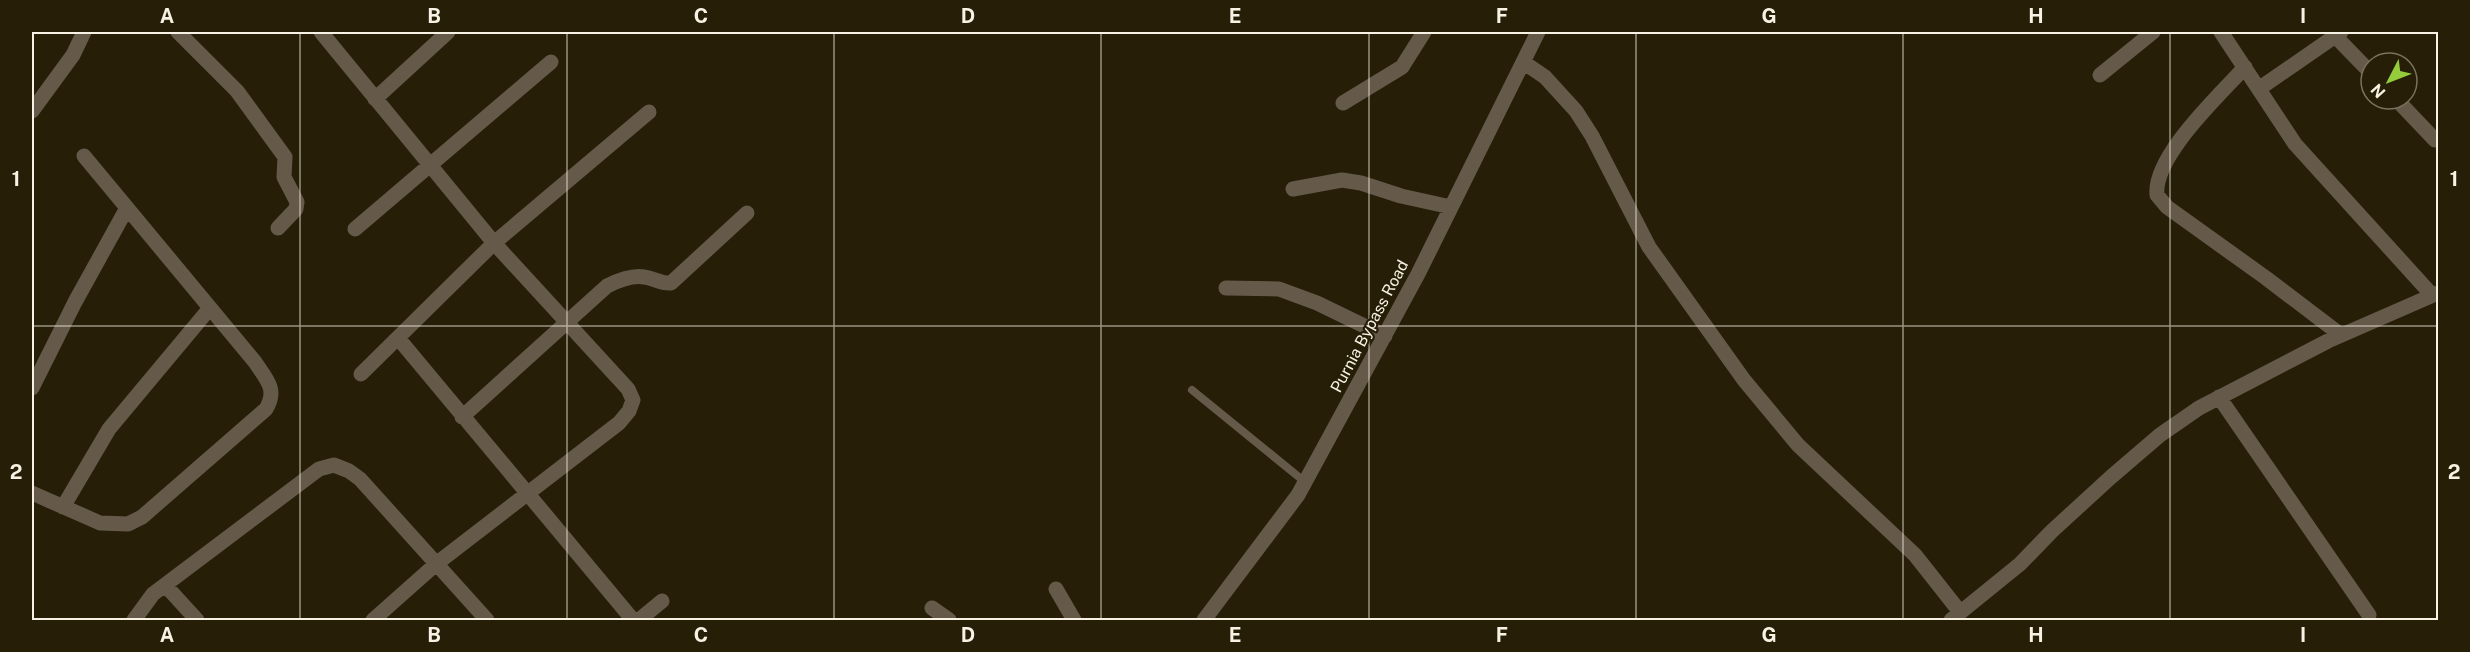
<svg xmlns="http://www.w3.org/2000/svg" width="2470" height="652" viewBox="0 0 2470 652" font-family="'Public Sans',sans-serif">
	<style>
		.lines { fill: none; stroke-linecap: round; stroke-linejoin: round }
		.service { stroke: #65594a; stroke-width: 8 }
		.minor { stroke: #65594a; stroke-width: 15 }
		.grid { fill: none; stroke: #f8f2e4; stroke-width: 1.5; stroke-opacity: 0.55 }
		.labels { text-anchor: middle; stroke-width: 4.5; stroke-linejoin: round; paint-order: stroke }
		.street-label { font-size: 16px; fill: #f8f2e4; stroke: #261e07 }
		.neatline { fill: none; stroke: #f8f2e4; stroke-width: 2 }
		.grid-label { font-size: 20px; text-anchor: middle; font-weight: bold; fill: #f8f2e4 }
	</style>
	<rect width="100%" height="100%" fill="#261e07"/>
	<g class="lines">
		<path class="service" d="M1192 390 1305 482"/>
		<path class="minor" d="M178 32 237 91 285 157 284 177 297 202 296 209 278 228
			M321 32 494 243 628 389 633 400 629 411 619 423 436 564 373 620
			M2221 32 2295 144 2432 295
			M2335 36 2371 73
			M1523 62 1545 77 1576 111 1592 136 1649 247 1744 380 1798 445 1915 555 1960 612
			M2245 67C2220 95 2153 156 2157 195L2167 207 2266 278 2341 335
			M2100 75 2153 32
			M2260 88 2341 32
			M375 99 448 32
			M2396 99 2435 140
			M1343 103 1402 67 1424 32
			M32 111 73 55 84 32
			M1293 189 1342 180 1361 183 1401 196 1451 207
			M355 229 551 62
			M1226 288 1279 289 1317 303 1385 336
			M398 338 633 620
			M361 374 494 243 649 112
			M32 388 75 302 127 208
			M2219 397 2369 615
			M462 417 607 286C617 281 632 275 644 277 654 278 660 284 671 283L747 213
			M32 493 100 523 128 524 142 517 266 409C278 389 266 379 255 362L84 156
			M63 507 109 429 210 308
			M165 585 197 620
			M1056 589 1074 620
			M932 608 949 620
			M134 620 153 594 319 469 334 465 349 471 360 479 487 620
			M639 620 662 601
			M1204 620 1298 495 1418 274 1538 32
			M1951 620 2020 564 2052 531 2111 477 2160 435 2199 408 2328 341 2438 293"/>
	</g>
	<path class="grid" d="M300 32V620M567 32V620M834 32V620M1101 32V620M1369 32V620M1636 32V620M1903 32V620M2170 32V620M32 326H2438"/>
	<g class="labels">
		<g class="street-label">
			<text transform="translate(1369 326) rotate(-62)" y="6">Purnia Bypass Road</text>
		</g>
	</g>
	<rect width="2470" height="652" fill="none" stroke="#261e07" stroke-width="66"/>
	<g transform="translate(2389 81) rotate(228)"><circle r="28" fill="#261e07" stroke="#7a735f" stroke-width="1.5"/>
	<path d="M0-4.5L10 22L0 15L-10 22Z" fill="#94cc3b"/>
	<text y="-9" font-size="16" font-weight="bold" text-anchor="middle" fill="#f8f2e4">N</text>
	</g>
	<rect x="33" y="33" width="2404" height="586" class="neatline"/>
	<g class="grid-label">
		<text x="167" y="23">A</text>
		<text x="434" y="23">B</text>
		<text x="701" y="23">C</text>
		<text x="968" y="23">D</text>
		<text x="1235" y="23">E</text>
		<text x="1502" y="23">F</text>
		<text x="1769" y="23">G</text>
		<text x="2036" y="23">H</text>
		<text x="2303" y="23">I</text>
		<text x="16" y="186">1</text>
		<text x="2454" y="186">1</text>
		<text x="16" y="479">2</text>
		<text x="2454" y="479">2</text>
		<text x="167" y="642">A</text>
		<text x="434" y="642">B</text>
		<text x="701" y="642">C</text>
		<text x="968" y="642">D</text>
		<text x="1235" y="642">E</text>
		<text x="1502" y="642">F</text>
		<text x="1769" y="642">G</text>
		<text x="2036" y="642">H</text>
		<text x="2303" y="642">I</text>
	</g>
</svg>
